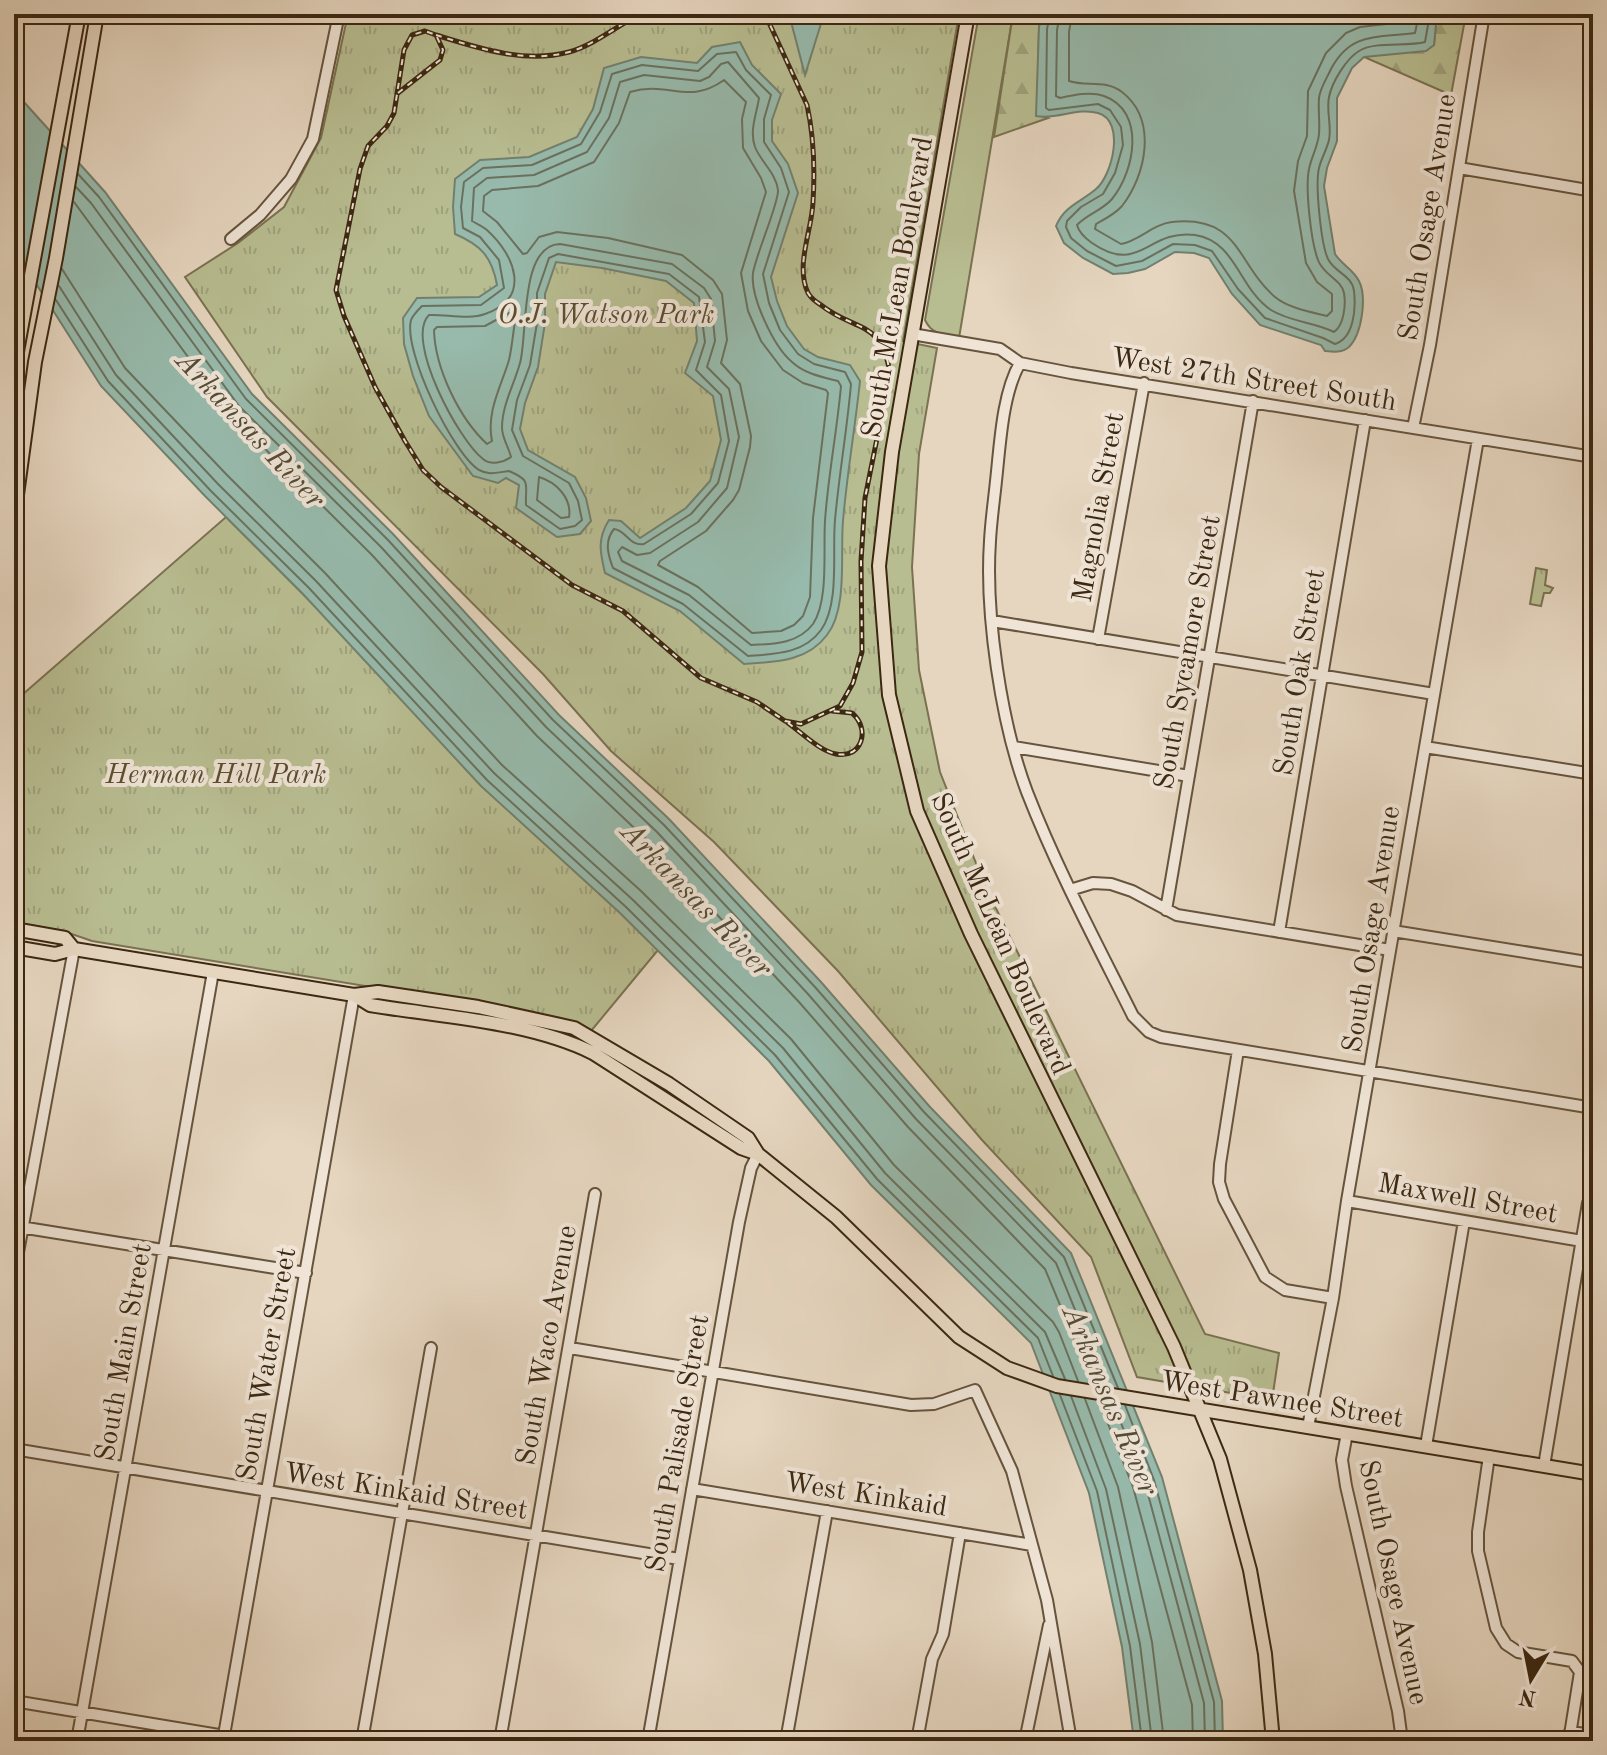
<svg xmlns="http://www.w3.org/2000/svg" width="1607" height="1755" viewBox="0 0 1607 1755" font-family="'Old Standard TT',serif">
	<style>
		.grass { fill: #b8bd91; stroke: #7a7251; stroke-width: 2 }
		.forest { fill: url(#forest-firs); stroke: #7a7251; stroke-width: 2 }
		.park { fill: url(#park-tufts); stroke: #7a7251; stroke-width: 2 }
		.water { fill: #97baac; stroke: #73806e; stroke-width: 2 }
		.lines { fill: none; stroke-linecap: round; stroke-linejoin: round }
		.shore { stroke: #6a715e; stroke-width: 2 }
		.minor-casing { stroke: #66543d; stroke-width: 14 }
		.major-casing { stroke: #3c2811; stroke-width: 16 }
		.minor { stroke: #efe4d6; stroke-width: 10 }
		.major { stroke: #e6d6c0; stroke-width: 12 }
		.rail-casing { stroke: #3c2811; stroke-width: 5 }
		.rail { stroke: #efe4d6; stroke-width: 2; stroke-dasharray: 6; stroke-linecap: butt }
		.labels { text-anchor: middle; stroke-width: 8; stroke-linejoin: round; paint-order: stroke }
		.street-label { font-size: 28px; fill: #3c2811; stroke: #efe4d6 }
		.park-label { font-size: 28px; font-style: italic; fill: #5b4d31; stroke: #efe4d6 }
		.water-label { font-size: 30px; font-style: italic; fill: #534c38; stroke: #efe4d6 }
	</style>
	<defs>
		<pattern id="forest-firs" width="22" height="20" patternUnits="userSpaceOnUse" patternTransform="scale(2)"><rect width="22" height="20" fill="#b8bd91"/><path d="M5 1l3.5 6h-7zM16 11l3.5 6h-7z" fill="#9fa27c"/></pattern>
		<pattern id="park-tufts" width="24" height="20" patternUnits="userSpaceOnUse" patternTransform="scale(2)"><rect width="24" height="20" fill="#b8bd91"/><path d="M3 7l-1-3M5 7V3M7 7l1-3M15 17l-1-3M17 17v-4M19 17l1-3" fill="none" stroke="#9fa27c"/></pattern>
	</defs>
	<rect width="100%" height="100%" fill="#e6d6c0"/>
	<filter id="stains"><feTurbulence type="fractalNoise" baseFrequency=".0025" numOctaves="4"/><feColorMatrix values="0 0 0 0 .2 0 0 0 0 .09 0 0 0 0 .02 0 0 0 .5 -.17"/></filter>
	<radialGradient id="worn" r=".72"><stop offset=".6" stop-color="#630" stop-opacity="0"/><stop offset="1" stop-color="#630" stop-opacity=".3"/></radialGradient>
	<path class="grass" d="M979 14H1013L959 338C944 335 932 335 925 320Z"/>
	<path class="forest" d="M1013 14H1043L1039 27 1037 115 1048 118 994 137Z
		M1437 14H1466L1451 95 1364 57 1434 45Z"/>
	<path class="park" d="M348 14H959L903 341 937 348 919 454 912 567 919 670 940 772 985 886 1205 1334 1279 1353 1272 1400 1137 1377 1091 1257 982 1140 838 971 714 842 611 751 543 674 267 397 185 277 238 243 284 207 321 138Z
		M226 517 658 950 591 1031 560 1018 92 941 63 931 14 922V702Z
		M1536 568 1547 570 1545 585 1553 588 1550 593H1544L1541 606 1530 604Z"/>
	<path class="water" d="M789 14H824L805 75Z
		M1043 14H1437L1434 45 1426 51 1364 57 1352 68 1337 98V141L1327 168 1324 186 1335 254C1342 265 1353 269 1359 281 1367 297 1362 334 1349 347 1342 353 1334 352 1325 351L1321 345 1260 325 1232 294 1209 258 1194 253 1175 252 1145 269 1128 273 1113 274 1083 258 1064 243 1056 226C1064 206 1081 202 1096 189 1112 176 1126 121 1098 113 1078 107 1057 120 1036 116L1039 27Z
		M740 42 752 65 781 94 772 120V141L788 164 798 193 771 277 777 301 787 326 804 349 818 357 850 365 860 381C855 428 847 474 843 521 840 554 848 608 827 635 807 662 775 662 744 664L680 611 605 573C600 552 597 539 609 520L621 521 640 538 686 508 710 481 721 440 713 396 685 373 697 341 694 303 666 281 602 268 556 262 545 294V323L538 367 525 403 520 429 528 450 575 477 586 498 591 521 580 534 557 537 516 508 519 485 506 478 498 483 473 476 429 416 413 376 404 344 403 318 417 298 479 297 497 285C492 257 481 245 455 234L453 207 455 179 480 160 529 157 577 137 593 109 604 68 641 57 697 63 712 47Z
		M14 91 105 192 252 394 393 534 559 715 669 819 821 982 930 1107 1071 1253 1162 1477 1222 1701 1223 1741H1134L1122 1647 1089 1493 1031 1343 871 1185 769 1061 620 913 481 786 303 594 205 496 101 386 14 249Z"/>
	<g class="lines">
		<path class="shore" d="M1050 14 1047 29 1046 108 1049 110 1098 104 1110 110 1121 127 1123 145 1115 173 1103 194 1081 207 1067 221 1066 227 1071 238 1087 251 1116 266 1142 261 1173 244 1195 245 1212 251 1238 289 1265 318 1323 338 1335 344C1354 338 1356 309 1354 291 1352 275 1335 273 1328 259 1321 244 1315 185 1319 168 1321 159 1327 149 1329 140 1332 126 1326 111 1329 97 1332 82 1346 59 1359 51 1374 41 1407 47 1425 42L1430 14
			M1060 14 1057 30 1056 96 1060 98C1073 95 1091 91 1104 96 1146 111 1135 171 1112 199 1103 210 1087 214 1077 225 1079 233 1085 238 1092 243 1140 276 1147 229 1195 235 1236 241 1239 289 1271 310 1290 322 1315 322 1334 332 1344 325 1346 305 1344 293 1342 280 1323 275 1318 260 1311 242 1305 188 1309 169 1311 158 1318 146 1319 134 1320 122 1318 110 1319 98 1320 88 1327 78 1331 69 1351 31 1379 38 1415 33L1419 14
			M1072 14 1069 32V81C1086 87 1105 79 1122 92 1158 120 1146 175 1122 206 1115 214 1105 219 1096 224L1095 229 1121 244C1139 241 1153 224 1172 222 1240 215 1236 263 1275 297 1288 308 1311 312 1327 316L1332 311V294L1317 282 1306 263 1294 191 1298 161 1307 136 1308 91 1326 53 1346 33 1360 27 1404 22 1407 14
			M736 52 746 70 771 95 764 119V142L781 168 789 192 763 274 769 303 780 330 798 354 814 364 845 372 851 384C847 430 839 475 835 520 832 551 840 604 821 630 804 654 774 654 748 656L683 604 613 568C608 555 604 541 614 529 626 530 630 547 644 544L691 514 718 483 729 441 721 395 696 370 705 342 699 297 669 274 558 254 549 258 537 293V323L530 365 517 400 512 430 523 456 569 483 578 501 582 520 575 526 560 529 526 505C525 483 532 481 509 471 498 472 490 476 479 470 453 454 403 351 411 320 413 315 419 309 422 306L481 305 504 288 499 260 480 237 463 228 461 207 464 182 483 168 532 165 581 144 600 112 612 74 642 65 698 71 717 54Z
			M728 62 759 98C757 113 749 130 755 147 761 162 776 173 778 190 779 203 756 254 753 273 750 297 774 347 792 362 805 374 822 377 838 381L841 386C837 431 828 476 825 521 823 550 829 600 813 624 798 644 773 644 751 645L689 595 622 561 618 552 622 547 637 555 650 553 698 522 727 488 739 437 729 389 707 367 715 341 711 299 704 288 672 264 560 244C519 245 528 335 520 363 514 385 502 405 502 428 502 438 509 448 511 457 504 462 491 466 483 459 459 441 404 339 429 315 445 314 469 320 485 314 532 298 515 256 488 231 483 226 477 224 472 221L474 188 487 178 534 175 587 152 609 118 620 82 644 75 700 81 709 77 721 64Z
			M724 80 746 102 742 119 743 148 761 178 766 192 741 273 748 311 761 341 783 370 803 383 826 390 828 393 813 518 810 597 803 616 794 625 781 631 752 633 698 587 658 565 660 561 706 531 733 500 739 490 750 447 751 436 740 384 721 363 727 340 722 294 713 280 682 255 608 238 557 232 539 237 527 253 523 254 497 222 483 211 484 196 492 190 538 186 594 162 619 123 630 92C668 80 688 106 724 80Z
			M78 174 99 197 246 399 388 540 553 720 664 825 815 987 924 1112 1064 1257 1118 1388
			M76 187 91 203 239 406 381 547 546 727 657 832 808 994 916 1119 1056 1263 1106 1386
			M74 202 230 414 372 555 537 736 648 841 799 1002 908 1127 1045 1269 1093 1384
			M62 269 125 368 227 475 325 573 502 765 641 891 791 1039 894 1165 1053 1322 1059 1332 1078 1381
			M59 286 116 375 218 484 316 581 494 773 633 900 783 1048 885 1173 1045 1332 1065 1379
			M56 300 108 381 211 491 309 588 487 780 626 907 775 1055 877 1179 1038 1338 1053 1376
			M509 313 514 315 515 321C513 334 512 347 509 360 501 387 486 412 492 441L487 444C459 418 435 368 434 330L437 327 485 326Z
			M539 477C556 482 572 498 569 517L561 518 537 500Z
			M1060 1395 1097 1491 1130 1646 1142 1741
			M1071 1396 1106 1489 1140 1644 1152 1741
			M1085 1399 1118 1487 1152 1642 1164 1741
			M1099 1401 1133 1487 1192 1705 1193 1741
			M1113 1403 1145 1483 1204 1703 1205 1741
			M1125 1405 1154 1480 1214 1702 1215 1741"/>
		<defs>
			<path id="minor" d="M326 14 339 16
				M1459 168 1593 191
				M231 239 260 215 291 179 313 139 339 14
				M912 334 1000 349 1020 363 1071 373 1593 457
				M1020 363C1002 394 1000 446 996 481 994 501 991 521 990 541 985 614 1001 723 1027 792 1057 869 1096 942 1133 1016L1149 1032 1161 1037 1593 1108
				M1413 428 1430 345 1484 14
				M992 621 1434 694
				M1098 639 1144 383
				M1014 747 1189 776
				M1425 747 1593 774
				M1070 890 1093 883 1111 884 1132 891 1177 915 1390 950
				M1166 910 1253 401
				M1393 931 1593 963
				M1279 932 1365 420
				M1238 1050 1220 1164 1219 1182 1224 1199 1265 1277 1285 1290 1333 1298
				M1347 1201 1582 1241
				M14 1226 306 1273
				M14 1274 74 949
				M570 1348 911 1405 934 1404 975 1390 1012 1471 1047 1600 1071 1741
				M1308 1427 1333 1298 1347 1201 1478 439
				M1347 1433 1342 1460 1346 1486 1398 1711 1402 1741
				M1426 1446 1464 1221
				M14 1449 679 1559
				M1489 1456 1478 1532V1551L1496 1628 1506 1644 1518 1652 1572 1661 1580 1672 1569 1741
				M1544 1466 1588 1203 1593 1199
				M692 1489 1032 1545
				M14 1701 255 1741
				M1570 1732 1593 1735
				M77 1741 213 972
				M223 1741 354 995
				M362 1741 431 1348
				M500 1741 595 1194
				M648 1741 739 1222 751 1168 758 1154
				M786 1741 827 1511
				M917 1741 932 1659 943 1634 960 1533
				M1025 1741 1049 1625"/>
			<path id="major" d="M968 14 892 452 879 566 889 695 917 811 971 934 1174 1347 1220 1459 1250 1570 1265 1654 1273 1741
				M14 368 79 14
				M14 517 35 362 56 258 97 14
				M14 929 65 938 74 949
				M14 947 55 954 74 949 354 995 378 992 478 1007 574 1028 669 1084 748 1138 758 1154
				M354 995 370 1005C442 1017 528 1021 593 1053L741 1148 758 1154 836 1217 959 1337 1007 1368 1057 1386 1593 1474"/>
		</defs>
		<use href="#minor" class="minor-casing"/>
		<use href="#major" class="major-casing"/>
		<use href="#minor" class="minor"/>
		<use href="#major" class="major"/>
		<defs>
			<path id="rail" d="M436 35C478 48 525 64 569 52 594 45 617 26 640 14
				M398 93 440 60 443 50 436 35 425 31 412 35 404 50 394 113 387 126 368 146 360 169 336 290 344 316 375 387 405 441 423 470 441 487 572 585 623 611 701 678 757 702 785 721 801 724 840 706 853 683 862 652 861 561 865 498 890 374C882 319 855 332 821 305 816 302 811 298 808 293 795 265 812 231 813 202 815 170 814 137 807 105L765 14
				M788 723C802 733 820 751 836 754 862 759 871 729 852 713L832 711"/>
		</defs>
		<use href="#rail" class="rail-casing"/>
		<use href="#rail" class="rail"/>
	</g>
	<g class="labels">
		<g class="street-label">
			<text transform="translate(1426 217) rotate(-81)" y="10">South Osage Avenue</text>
			<text transform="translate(896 287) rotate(-80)" y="10">South McLean Boulevard</text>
			<text transform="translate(1254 378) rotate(9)" y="10">West 27th Street South</text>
			<text transform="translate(1097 507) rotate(-80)" y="10">Magnolia Street</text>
			<text transform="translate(1186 652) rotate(-80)" y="10">South Sycamore Street</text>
			<text transform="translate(1298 672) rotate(-81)" y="10">South Oak Street</text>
			<text transform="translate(1370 929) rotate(-81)" y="10">South Osage Avenue</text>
			<text transform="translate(1002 933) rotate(66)" y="10">South McLean Boulevard</text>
			<text transform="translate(1468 1197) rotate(10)" y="10">Maxwell Street</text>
			<text transform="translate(545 1345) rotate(-80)" y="10">South Waco Avenue</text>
			<text transform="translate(122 1352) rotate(-80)" y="10">South Main Street</text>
			<text transform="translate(265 1364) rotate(-80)" y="10">South Water Street</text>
			<text transform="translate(1282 1398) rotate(9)" y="10">West Pawnee Street</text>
			<text transform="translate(676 1443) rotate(-80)" y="10">South Palisade Street</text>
			<text transform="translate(406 1490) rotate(9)" y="10">West Kinkaid Street</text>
			<text transform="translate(866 1493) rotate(9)" y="10">West Kinkaid</text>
			<text transform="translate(1395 1582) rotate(78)" y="10">South Osage Avenue</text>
		</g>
		<g class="park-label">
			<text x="606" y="323">O.J. Watson Park</text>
			<text x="216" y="783">Herman Hill Park</text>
		</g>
		<g class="water-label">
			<text transform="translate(251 429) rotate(47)" y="10">Arkansas River</text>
			<text transform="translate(697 899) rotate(46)" y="10">Arkansas River</text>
			<text transform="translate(1111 1400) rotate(67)" y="10">Arkansas River</text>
		</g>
	</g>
	<rect width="1607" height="1755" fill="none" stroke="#e6d6c0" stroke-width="48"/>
	<rect x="16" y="16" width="1575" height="1723" fill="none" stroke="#3c2811" stroke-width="4"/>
	<rect x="24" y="24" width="1559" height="1707" fill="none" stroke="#3c2811" stroke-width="2"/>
	<g transform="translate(1531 1679) rotate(190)" stroke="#efe4d6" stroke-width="6" paint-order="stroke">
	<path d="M0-6L14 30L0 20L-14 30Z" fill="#3c2811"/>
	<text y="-12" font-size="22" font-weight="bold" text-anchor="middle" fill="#3c2811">N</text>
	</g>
	<rect width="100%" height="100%" filter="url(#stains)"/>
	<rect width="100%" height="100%" fill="url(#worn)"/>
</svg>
